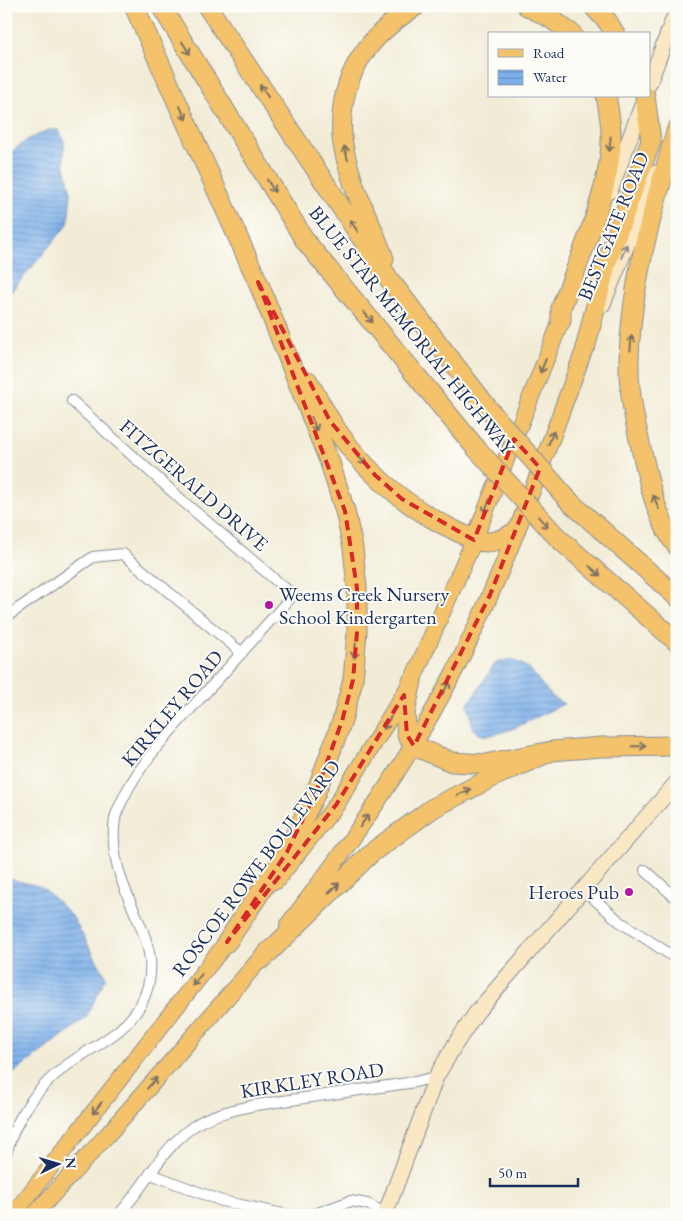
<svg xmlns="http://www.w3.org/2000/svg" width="683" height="1221" viewBox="0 0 683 1221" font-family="'EB Garamond',serif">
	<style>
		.water { fill: url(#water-rules); stroke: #4c70a4 }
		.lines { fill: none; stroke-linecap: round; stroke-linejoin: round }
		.street-casing { stroke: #868e9a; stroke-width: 12 }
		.secondary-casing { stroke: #868e9a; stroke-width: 17 }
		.primary-casing { stroke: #868e9a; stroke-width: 18 }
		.highway-casing { stroke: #868e9a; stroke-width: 21 }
		.street { stroke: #fff; stroke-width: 10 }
		.secondary { stroke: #fae7c3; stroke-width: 15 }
		.primary { stroke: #f3c26a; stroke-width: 16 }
		.highway { stroke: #f3c26a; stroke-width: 19 }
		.highway-bridge-casing { stroke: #868e9a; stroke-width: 21; stroke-linecap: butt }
		.highway-bridge { stroke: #f3c26a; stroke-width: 19 }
		.oneway { stroke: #7c7163 }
		.oneway2 { stroke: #8a8b90 }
		.marked { fill: none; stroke: #d62828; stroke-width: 4; stroke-dasharray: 10 6; stroke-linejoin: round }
		.poi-dot { fill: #b5179e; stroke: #fdfcf7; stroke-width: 2 }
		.labels { text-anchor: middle; stroke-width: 4; stroke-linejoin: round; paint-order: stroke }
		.street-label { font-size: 20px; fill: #1b2f5e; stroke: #fdfcf7 }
		.poi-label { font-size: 20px; fill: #1b2f5e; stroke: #fdfcf7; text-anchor: start }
	</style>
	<defs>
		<pattern id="water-rules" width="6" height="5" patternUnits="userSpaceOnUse" patternTransform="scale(1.25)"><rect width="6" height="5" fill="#7db0ea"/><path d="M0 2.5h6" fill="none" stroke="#6690c1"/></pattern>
	</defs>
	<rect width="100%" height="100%" fill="#fdfcf7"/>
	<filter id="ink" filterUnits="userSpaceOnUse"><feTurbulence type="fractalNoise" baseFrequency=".02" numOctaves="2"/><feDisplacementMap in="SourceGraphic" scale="10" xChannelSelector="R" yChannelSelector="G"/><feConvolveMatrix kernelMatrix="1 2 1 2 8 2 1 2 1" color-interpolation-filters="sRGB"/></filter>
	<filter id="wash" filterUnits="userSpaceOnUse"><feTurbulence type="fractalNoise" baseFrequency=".0096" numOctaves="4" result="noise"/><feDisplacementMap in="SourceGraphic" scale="20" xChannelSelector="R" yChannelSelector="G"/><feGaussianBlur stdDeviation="1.12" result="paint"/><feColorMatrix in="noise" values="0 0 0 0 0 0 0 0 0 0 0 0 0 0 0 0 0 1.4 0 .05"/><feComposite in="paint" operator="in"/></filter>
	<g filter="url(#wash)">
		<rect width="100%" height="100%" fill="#f2ecd7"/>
		<path class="water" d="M48 130H59L64 141V162L71 193 68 224 6 298V156L27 140Z
			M508 660C531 663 536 680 551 695 554 699 559 701 564 704 547 710 492 746 476 732 469 725 473 713 467 706L495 664 499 662Z
			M6 878 42 887 72 916 106 977 86 1018 6 1079Z"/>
	</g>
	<g filter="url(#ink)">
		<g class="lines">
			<defs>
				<path id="street" d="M6 617 93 557 123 554 242 653
					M645 870 677 899
					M583 889 619 921 677 959
					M6 1155C14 1120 37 1087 66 1066 92 1046 124 1035 141 1004 166 956 135 922 121 878 115 860 112 838 115 819 116 813 119 807 122 801 141 758 188 712 220 677 244 650 269 622 293 595L185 503 72 401
					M151 1174 222 1201 288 1215
					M6 1200 12 1215
					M118 1215C146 1186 162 1146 197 1124 212 1114 238 1109 256 1105L415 1082 436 1077
					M295 1215 315 1214 351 1201 367 1204 385 1213"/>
				<path id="secondary" d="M649 84 677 9
					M610 191 645 97
					M603 304 656 173
					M385 1215 436 1077 456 1043 476 1013 499 986 677 782"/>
				<path id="primary" d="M276 881 336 805 412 681 474 540 561 321
					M288 925C350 845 409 761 455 670 508 566 545 454 586 345
					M13 1215 234 933
					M34 1215 109 1133 269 949"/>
				<path id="highway" d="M134 6 258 282 330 463 345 511 353 548 357 588V632L353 680 342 721 316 792 287 852 227 942
					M161 6 306 242 475 447
					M207 6 391 282 490 411
					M527 6 550 18 572 34
					M593 6 608 22 615 34
					M677 129C654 204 631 281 629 360 628 395 637 431 645 465 650 489 661 528 677 546
					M384 259C376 235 364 212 355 188 351 176 343 150 342 137 338 77 366 37 416 6
					M561 321V308C579 259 609 194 611 142 612 127 609 111 606 96
					M586 345 607 261 651 141 645 96
					M308 381C321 404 333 428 351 449 380 484 417 513 458 532 467 536 476 542 487 542 497 542 507 537 515 532
					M570 502 677 597
					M558 538 677 642
					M412 681 405 713 407 735 414 746 452 762 485 764 552 751 601 747 677 746
					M262 959 371 853 433 808 495 776 552 751"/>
			</defs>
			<use href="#street" class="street-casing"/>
			<use href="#secondary" class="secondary-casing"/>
			<use href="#primary" class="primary-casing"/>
			<use href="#highway" class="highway-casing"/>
			<use href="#street" class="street"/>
			<use href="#secondary" class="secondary"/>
			<use href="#primary" class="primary"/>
			<use href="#highway" class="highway"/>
			<defs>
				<path id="highway-bridge" d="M490 411 570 502
					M475 447 558 538"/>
			</defs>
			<use href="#highway-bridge" class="highway-bridge-casing"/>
			<use href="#highway-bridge" class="highway-bridge"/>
		</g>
		<defs><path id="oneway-shaft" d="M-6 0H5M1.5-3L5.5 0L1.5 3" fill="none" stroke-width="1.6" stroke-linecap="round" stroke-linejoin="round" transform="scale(1.25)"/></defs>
		<g class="oneway">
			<use href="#oneway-shaft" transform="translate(186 48) rotate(58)"/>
			<use href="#oneway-shaft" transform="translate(264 91) rotate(-124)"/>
			<use href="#oneway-shaft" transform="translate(183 113) rotate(66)"/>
			<use href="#oneway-shaft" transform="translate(610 144) rotate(95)"/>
			<use href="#oneway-shaft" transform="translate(346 153) rotate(-105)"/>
			<use href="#oneway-shaft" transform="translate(271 186) rotate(58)"/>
			<use href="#oneway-shaft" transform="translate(354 226) rotate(-124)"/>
			<use href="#oneway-shaft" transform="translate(368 317) rotate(50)"/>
			<use href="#oneway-shaft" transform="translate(631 343) rotate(-85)"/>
			<use href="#oneway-shaft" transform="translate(543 366) rotate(112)"/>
			<use href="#oneway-shaft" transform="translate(314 424) rotate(69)"/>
			<use href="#oneway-shaft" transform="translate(551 438) rotate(-69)"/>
			<use href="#oneway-shaft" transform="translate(361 459) rotate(47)"/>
			<use href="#oneway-shaft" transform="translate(656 502) rotate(-112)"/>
			<use href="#oneway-shaft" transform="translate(487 506) rotate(112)"/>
			<use href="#oneway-shaft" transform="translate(543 522) rotate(48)"/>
			<use href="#oneway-shaft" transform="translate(595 571) rotate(41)"/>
			<use href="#oneway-shaft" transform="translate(355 651) rotate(96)"/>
			<use href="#oneway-shaft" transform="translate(446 688) rotate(-61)"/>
			<use href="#oneway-shaft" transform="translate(387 723) rotate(121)"/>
			<use href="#oneway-shaft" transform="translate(639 746) rotate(-1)"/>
			<use href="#oneway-shaft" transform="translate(464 792) rotate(-27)"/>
			<use href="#oneway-shaft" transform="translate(364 821) rotate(-55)"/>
			<use href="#oneway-shaft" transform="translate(334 888) rotate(-44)"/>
			<use href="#oneway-shaft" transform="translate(197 980) rotate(128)"/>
			<use href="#oneway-shaft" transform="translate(152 1083) rotate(-49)"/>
			<use href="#oneway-shaft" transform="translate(97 1108) rotate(128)"/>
		</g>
		<use class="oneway2" href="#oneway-shaft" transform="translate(624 251) rotate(-68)"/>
	</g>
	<path class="marked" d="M258 282 330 421 375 475 402 499 474 540 514 439 540 468 490 595 414 746 407 735 404 695 336 805 227 942 287 852 316 792 342 721 353 680 357 632V588L345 511Z"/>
	<g class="poi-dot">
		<circle cx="269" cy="605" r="5"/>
		<circle cx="629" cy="892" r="5"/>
	</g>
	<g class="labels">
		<g class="street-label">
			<text transform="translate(613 226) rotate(-68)" y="7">BESTGATE ROAD</text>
			<text transform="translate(412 330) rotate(51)" y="7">BLUE STAR MEMORIAL HIGHWAY</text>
			<text transform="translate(194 485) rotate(41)" y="7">FITZGERALD DRIVE</text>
			<text transform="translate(172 708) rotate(-50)" y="7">KIRKLEY ROAD</text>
			<text transform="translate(256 868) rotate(-53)" y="7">ROSCOE ROWE BOULEVARD</text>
			<text transform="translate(312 1080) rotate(-9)" y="7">KIRKLEY ROAD</text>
		</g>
		<g class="poi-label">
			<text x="279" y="601">Weems Creek Nursery<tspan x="279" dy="23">School Kindergarten</tspan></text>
			<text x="619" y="899" text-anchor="end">Heroes Pub</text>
		</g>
	</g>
	<rect width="683" height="1221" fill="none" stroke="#fdfcf7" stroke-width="25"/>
	<rect x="488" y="32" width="162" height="65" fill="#fdfcf7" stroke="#a3aaba"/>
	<rect x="498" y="49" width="25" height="8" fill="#f3c26a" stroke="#a3aaba"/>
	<text x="533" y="58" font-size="15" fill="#1b2f5e">Road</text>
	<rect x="498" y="70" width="25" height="15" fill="url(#water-rules)" stroke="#a3aaba"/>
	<text x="533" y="82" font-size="15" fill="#1b2f5e">Water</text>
	<g transform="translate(58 1164) rotate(85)" stroke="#fdfcf7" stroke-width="4" paint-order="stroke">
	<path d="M0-4L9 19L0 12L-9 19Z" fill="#1b2f5e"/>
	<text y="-8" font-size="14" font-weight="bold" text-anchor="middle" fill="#1b2f5e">N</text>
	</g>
	<path d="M490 1178v8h88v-8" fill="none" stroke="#1b2f5e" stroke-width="2.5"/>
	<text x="498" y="1178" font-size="15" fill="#1b2f5e" stroke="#fdfcf7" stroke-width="4" paint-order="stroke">50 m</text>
</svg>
